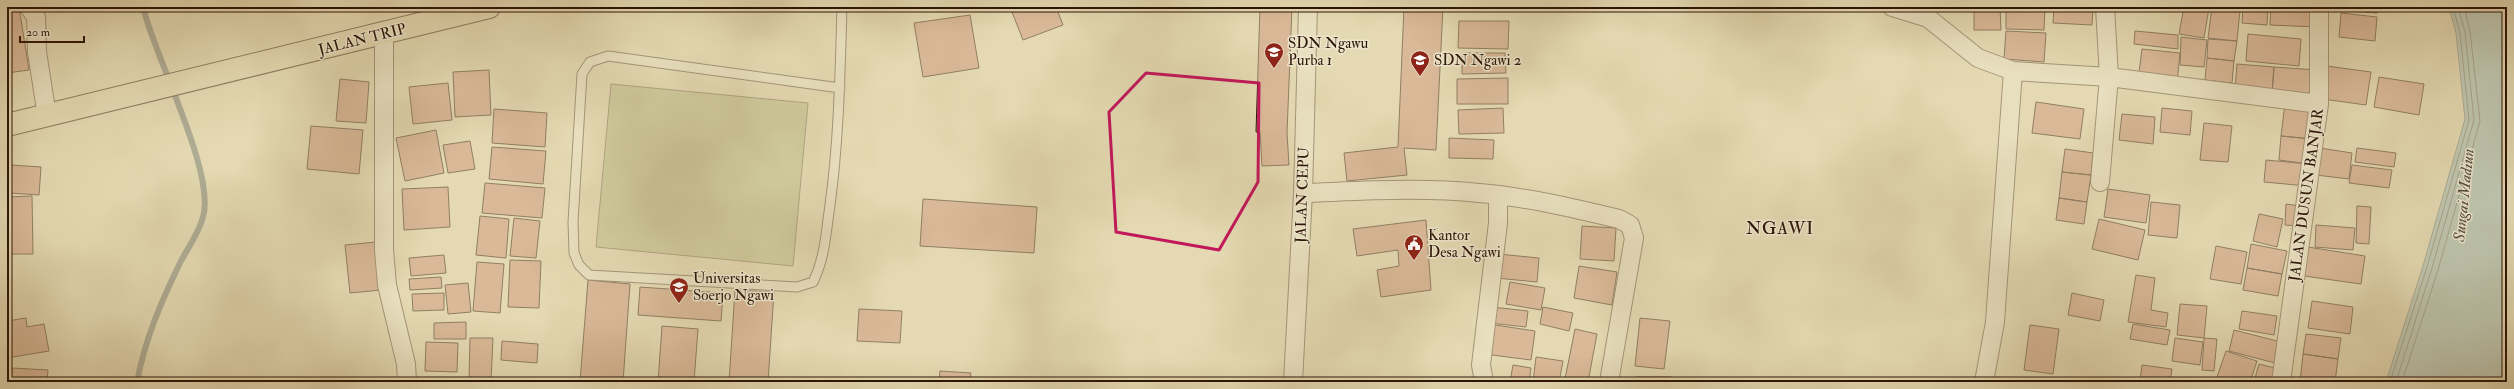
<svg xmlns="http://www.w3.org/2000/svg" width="2514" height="389" viewBox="0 0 2514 389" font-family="'IM FELL Double Pica',serif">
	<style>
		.green { fill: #bbbd87; stroke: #746846 }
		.water { fill: #98b8b6; stroke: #6d766f }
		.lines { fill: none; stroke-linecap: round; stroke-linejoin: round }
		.shore { stroke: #62665d; stroke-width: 1 }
		.stream { stroke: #6d766f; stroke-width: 6 }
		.building { fill: #cd9378; stroke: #2c1304 }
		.service-casing { stroke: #5a4430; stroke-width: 11 }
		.minor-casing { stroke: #5a4430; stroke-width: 20 }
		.trunk-casing { stroke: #2c1304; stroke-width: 24 }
		.service { stroke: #ede6cd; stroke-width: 9 }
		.minor { stroke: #ede6cd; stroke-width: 18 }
		.trunk { stroke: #e4d9b2; stroke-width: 22 }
		.marked { fill: none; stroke: #c2185b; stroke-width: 3; stroke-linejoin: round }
		.labels { text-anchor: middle; stroke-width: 3; stroke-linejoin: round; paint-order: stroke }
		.street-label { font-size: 15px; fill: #2c1304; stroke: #ede6cd }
		.poi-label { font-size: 15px; fill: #2c1304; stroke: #ede6cd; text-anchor: start }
		.water-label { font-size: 16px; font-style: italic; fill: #524d42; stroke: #ede6cd }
		.quarter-label { font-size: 17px; letter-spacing: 1px; fill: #2c1304; stroke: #ede6cd }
	</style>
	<rect width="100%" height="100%" fill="#e4d9b2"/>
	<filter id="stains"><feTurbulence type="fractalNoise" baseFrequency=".005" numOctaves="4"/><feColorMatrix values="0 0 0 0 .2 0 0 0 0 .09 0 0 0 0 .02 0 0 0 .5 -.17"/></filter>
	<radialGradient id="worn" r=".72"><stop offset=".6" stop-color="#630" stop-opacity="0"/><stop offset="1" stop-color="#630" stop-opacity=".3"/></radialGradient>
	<path class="green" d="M611 84 808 103 793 266 596 247Z"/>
	<path class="water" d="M2449 7H2507V382H2386L2423 266 2465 119 2456 33Z"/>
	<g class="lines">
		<path class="shore" d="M2390 382 2427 267 2469 120 2460 33 2453 7
			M2396 382 2432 268 2474 120 2465 32 2458 7
			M2402 382 2438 270 2480 121 2470 31 2464 7"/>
		<path class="stream" d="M137 382C145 339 161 302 180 263 187 249 199 233 203 217 216 173 155 58 143 7"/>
	</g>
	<path class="building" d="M7 7H19L29 70 7 73Z
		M1006 7H1018L1007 10Z
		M1026 7H1056L1063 25 1023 40 1012 12Z
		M1260 7H1292L1287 133 1289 165 1262 166 1260 132H1256Z
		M1404 7H1443L1436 150 1404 148 1407 175 1347 181 1344 153 1398 147Z
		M1974 7H2000L2001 30H1974Z
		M2006 7H2045L2044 30 2006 29Z
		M2054 7H2093L2092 25 2053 23Z
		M2184 7 2209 8 2204 38 2179 34Z
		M2212 7 2240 10 2237 41 2208 38Z
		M2234 7H2268L2267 25 2242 23 2243 8Z
		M2271 7H2317L2316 27 2270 25Z
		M2336 7H2377V13L2336 10Z
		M2341 13 2377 17 2375 41 2339 37Z
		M970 15 979 68 923 77 914 23Z
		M1459 21H1509L1508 49 1458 48Z
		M2006 31 2046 33 2044 62 2004 59Z
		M2135 31 2178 35V49L2134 44Z
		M2248 34 2301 39 2299 66 2246 61Z
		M2181 37 2207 40 2204 67 2180 65Z
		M2208 39 2237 41 2234 61 2207 58Z
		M2142 49 2180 53 2177 84 2138 80Z
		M1462 53H1505L1506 73 1462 74Z
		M2207 58 2234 61 2232 83 2205 80Z
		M2237 64 2274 67 2272 93 2235 90Z
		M2327 66 2371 72 2366 105 2323 99Z
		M2274 67 2317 70 2315 96 2272 93Z
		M489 70 491 115 455 117 453 72Z
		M2379 77 2424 84 2419 115 2374 107Z
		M1508 78V104H1457V79Z
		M340 79 369 82 366 123 336 121Z
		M448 83 452 120 413 124 409 87Z
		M2036 102 2084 109 2080 139 2032 133Z
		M2285 103 2315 107 2312 139 2281 136Z
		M1503 108 1504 133 1459 134 1458 110Z
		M2162 108 2192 111 2190 135 2160 132Z
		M494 109 547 113 545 147 492 143Z
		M2122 114 2155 117 2153 144 2119 140Z
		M2204 123 2232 126 2228 162 2200 160Z
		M311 126 363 130 359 174 307 169Z
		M436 130 444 173 405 181 396 138Z
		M2281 136 2312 139 2309 164 2279 160Z
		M1449 138 1494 140 1493 159 1449 158Z
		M470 141 475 169 448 173 443 145Z
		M492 147 546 151 543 184 489 179Z
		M2320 148 2352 153 2349 179 2316 175Z
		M2357 148 2396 153 2394 167 2355 162Z
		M2065 149 2093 153 2091 175 2062 172Z
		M2266 160 2309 164 2307 186 2264 182Z
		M11 165 41 167 39 195 9 193Z
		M2352 165 2392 170 2389 188 2349 183Z
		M2062 172 2091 175 2087 202 2059 198Z
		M485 183 545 188 542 218 482 213Z
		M448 187 450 227 404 230 402 189Z
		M2108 189 2150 195 2146 223 2104 217Z
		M32 196 33 254H7V197Z
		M2059 198 2087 202 2084 224 2056 220Z
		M923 199 1037 207 1034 253 920 246Z
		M2151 202 2180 205 2177 238 2148 235Z
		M2286 204 2300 206 2298 226 2285 225Z
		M2357 206 2371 207 2369 244 2356 243Z
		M2259 214 2283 219 2277 247 2253 241Z
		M480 216 509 219 506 258 476 255Z
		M514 218 540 221 536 258 510 256Z
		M2099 219 2145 230 2138 260 2092 249Z
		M1426 220 1431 290 1381 297 1377 270 1399 266 1398 250 1357 256 1353 229Z
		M2316 225 2355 228 2353 250 2315 247Z
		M1582 226 1616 228 1614 261 1580 259Z
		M376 242 381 290 350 293 345 245Z
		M2251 244 2287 251 2282 274 2247 268Z
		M2216 246 2247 252 2241 284 2210 279Z
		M2308 247 2365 256 2361 284 2304 276Z
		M1498 254 1539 258 1537 282 1496 278Z
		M444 255 446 273 411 276 409 258Z
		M510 260 541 261 539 308 508 307Z
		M477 262 504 264 500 313 473 311Z
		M1579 266 1617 272 1612 305 1574 298Z
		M2247 268 2282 274 2278 296 2243 290Z
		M2136 275 2155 278 2151 310 2168 313 2166 327 2128 322Z
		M441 277 442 288 410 290 409 279Z
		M588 280 630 284 623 382H580Z
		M1510 282 1545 288 1541 310 1506 304Z
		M468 283 471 312 448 314 445 285Z
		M640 287 723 293 721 321 638 315Z
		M735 290 774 292 768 382H729Z
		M444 293V310L413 311 412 294Z
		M2072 293 2104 300 2100 321 2068 315Z
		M2312 301 2353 307 2350 334 2308 328Z
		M2180 304 2207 306 2204 338 2177 335Z
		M1492 307 1528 311 1526 327 1490 323Z
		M1543 307 1573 313 1569 331 1540 324Z
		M859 309 902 311 900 343 857 341Z
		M2242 311 2277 316 2274 335 2239 329Z
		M26 318 27 327 44 324 49 351 7 358V321Z
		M1640 318 1670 321 1664 369 1635 366Z
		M466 322V339H434V323Z
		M1489 324 1535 331 1531 360 1484 354Z
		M2133 324 2170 330 2167 345 2130 339Z
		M2030 325 2059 329 2053 374 2024 370Z
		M662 326 698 329 694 382H658Z
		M1575 329 1597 334 1588 382 1565 379Z
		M2234 330 2281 342 2275 363 2229 351Z
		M2306 334 2341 338 2338 359 2303 354Z
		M470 338H493L491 381 469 380Z
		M2175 338 2203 342 2200 365 2172 361Z
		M2204 338 2217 339 2214 371 2202 370Z
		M502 341 538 344 537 363 501 360Z
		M426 342 458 343 457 372 425 371Z
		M2226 351 2257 361 2250 382H2232L2217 377Z
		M2303 354 2338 359 2335 382H2300Z
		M1536 357 1563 361 1559 382H1533Z
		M2259 364 2275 368 2271 382H2254Z
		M1513 365 1531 368 1529 382H1510Z
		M2142 365 2172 369 2170 382H2140Z
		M12 368 48 370 47 382H11Z
		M940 371 971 373 970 382H939Z
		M1636 377H1671V382H1636Z"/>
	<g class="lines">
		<defs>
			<path id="service" d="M840 88 608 56 590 62 582 74 573 222 574 253 579 265 589 275 797 287 813 282C825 258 826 232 830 205 839 139 840 73 842 7"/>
			<path id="minor" d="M29 7 36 17 37 52 47 116
				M1892 7 1928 18 1978 58 2013 71 2109 77 2319 104
				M384 34V250L387 285 406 364 407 382
				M2100 182 2109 77 2105 7
				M1303 193C1362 191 1421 187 1479 193 1527 197 1573 208 1619 219L1630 225 1634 238 1609 382
				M1293 382 1303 193 1308 7
				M1484 382 1481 365 1498 223V195
				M1984 382 1995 322 2013 71
				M2281 382 2319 104V7"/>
			<path id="trunk" d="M7 125 489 7"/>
		</defs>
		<use href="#service" class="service-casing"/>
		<use href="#minor" class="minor-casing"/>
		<use href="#trunk" class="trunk-casing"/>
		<use href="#service" class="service"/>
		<use href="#minor" class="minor"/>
		<use href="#trunk" class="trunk"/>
	</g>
	<path d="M0 0H2514V389H0ZM1146 73 1259 83 1258 182 1219 250 1116 232 1109 112Z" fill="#e4d9b2" fill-opacity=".55" fill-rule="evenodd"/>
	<path class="marked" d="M1146 73 1259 83 1258 182 1219 250 1116 232 1109 112Z"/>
	<defs>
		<symbol id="school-pin" viewBox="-11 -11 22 30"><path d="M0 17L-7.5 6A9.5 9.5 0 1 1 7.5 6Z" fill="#8f2418" stroke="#ede6cd"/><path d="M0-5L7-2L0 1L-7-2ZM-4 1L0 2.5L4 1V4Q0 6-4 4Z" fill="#fff"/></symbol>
		<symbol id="civic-pin" viewBox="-11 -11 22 30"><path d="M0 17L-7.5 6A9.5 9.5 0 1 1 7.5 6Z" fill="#8f2418" stroke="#ede6cd"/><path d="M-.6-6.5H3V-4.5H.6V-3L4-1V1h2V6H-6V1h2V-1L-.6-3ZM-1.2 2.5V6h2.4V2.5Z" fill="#fff"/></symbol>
		<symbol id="university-pin" viewBox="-11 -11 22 30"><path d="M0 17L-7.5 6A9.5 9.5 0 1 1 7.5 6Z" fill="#8f2418" stroke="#ede6cd"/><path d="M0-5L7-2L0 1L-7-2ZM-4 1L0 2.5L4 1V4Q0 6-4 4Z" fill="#fff"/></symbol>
	</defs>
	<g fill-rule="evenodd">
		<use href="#school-pin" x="1263" y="41" width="22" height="30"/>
		<use href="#school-pin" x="1409" y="49" width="22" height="30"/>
		<use href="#civic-pin" x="1403" y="233" width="22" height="30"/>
		<use href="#university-pin" x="668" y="276" width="22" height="30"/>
	</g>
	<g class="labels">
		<g class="street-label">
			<text transform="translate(362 39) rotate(-14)" y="5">JALAN TRIP</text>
			<text transform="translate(1302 195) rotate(-88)" y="5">JALAN CEPU</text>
			<text transform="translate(2306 195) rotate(-82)" y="5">JALAN DUSUN BANJAR</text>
		</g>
		<g class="poi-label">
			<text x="1288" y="48">SDN Ngawu<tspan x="1288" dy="17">Purba 1</tspan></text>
			<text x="1434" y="65">SDN Ngawi 2</text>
			<text x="1428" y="240">Kantor<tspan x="1428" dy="17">Desa Ngawi</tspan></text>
			<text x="693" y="283">Universitas<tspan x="693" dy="17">Soerjo Ngawi</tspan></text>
		</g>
		<g class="water-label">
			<text transform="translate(2463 195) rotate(-84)" y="6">Sungai Madiun</text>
		</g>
		<g class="quarter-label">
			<text x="1780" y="234">NGAWI</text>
		</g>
	</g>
	<rect width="2514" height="389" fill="none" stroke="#e4d9b2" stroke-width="24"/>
	<rect x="8" y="8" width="2498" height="373" fill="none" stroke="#2c1304" stroke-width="2"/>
	<rect x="12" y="12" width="2490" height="365" fill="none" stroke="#2c1304"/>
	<path d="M20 36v6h64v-6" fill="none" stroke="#2c1304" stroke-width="2"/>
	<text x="26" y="36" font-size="12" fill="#2c1304" stroke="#ede6cd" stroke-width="3" paint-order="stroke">20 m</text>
	<rect width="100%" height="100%" filter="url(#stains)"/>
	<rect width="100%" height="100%" fill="url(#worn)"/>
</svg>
